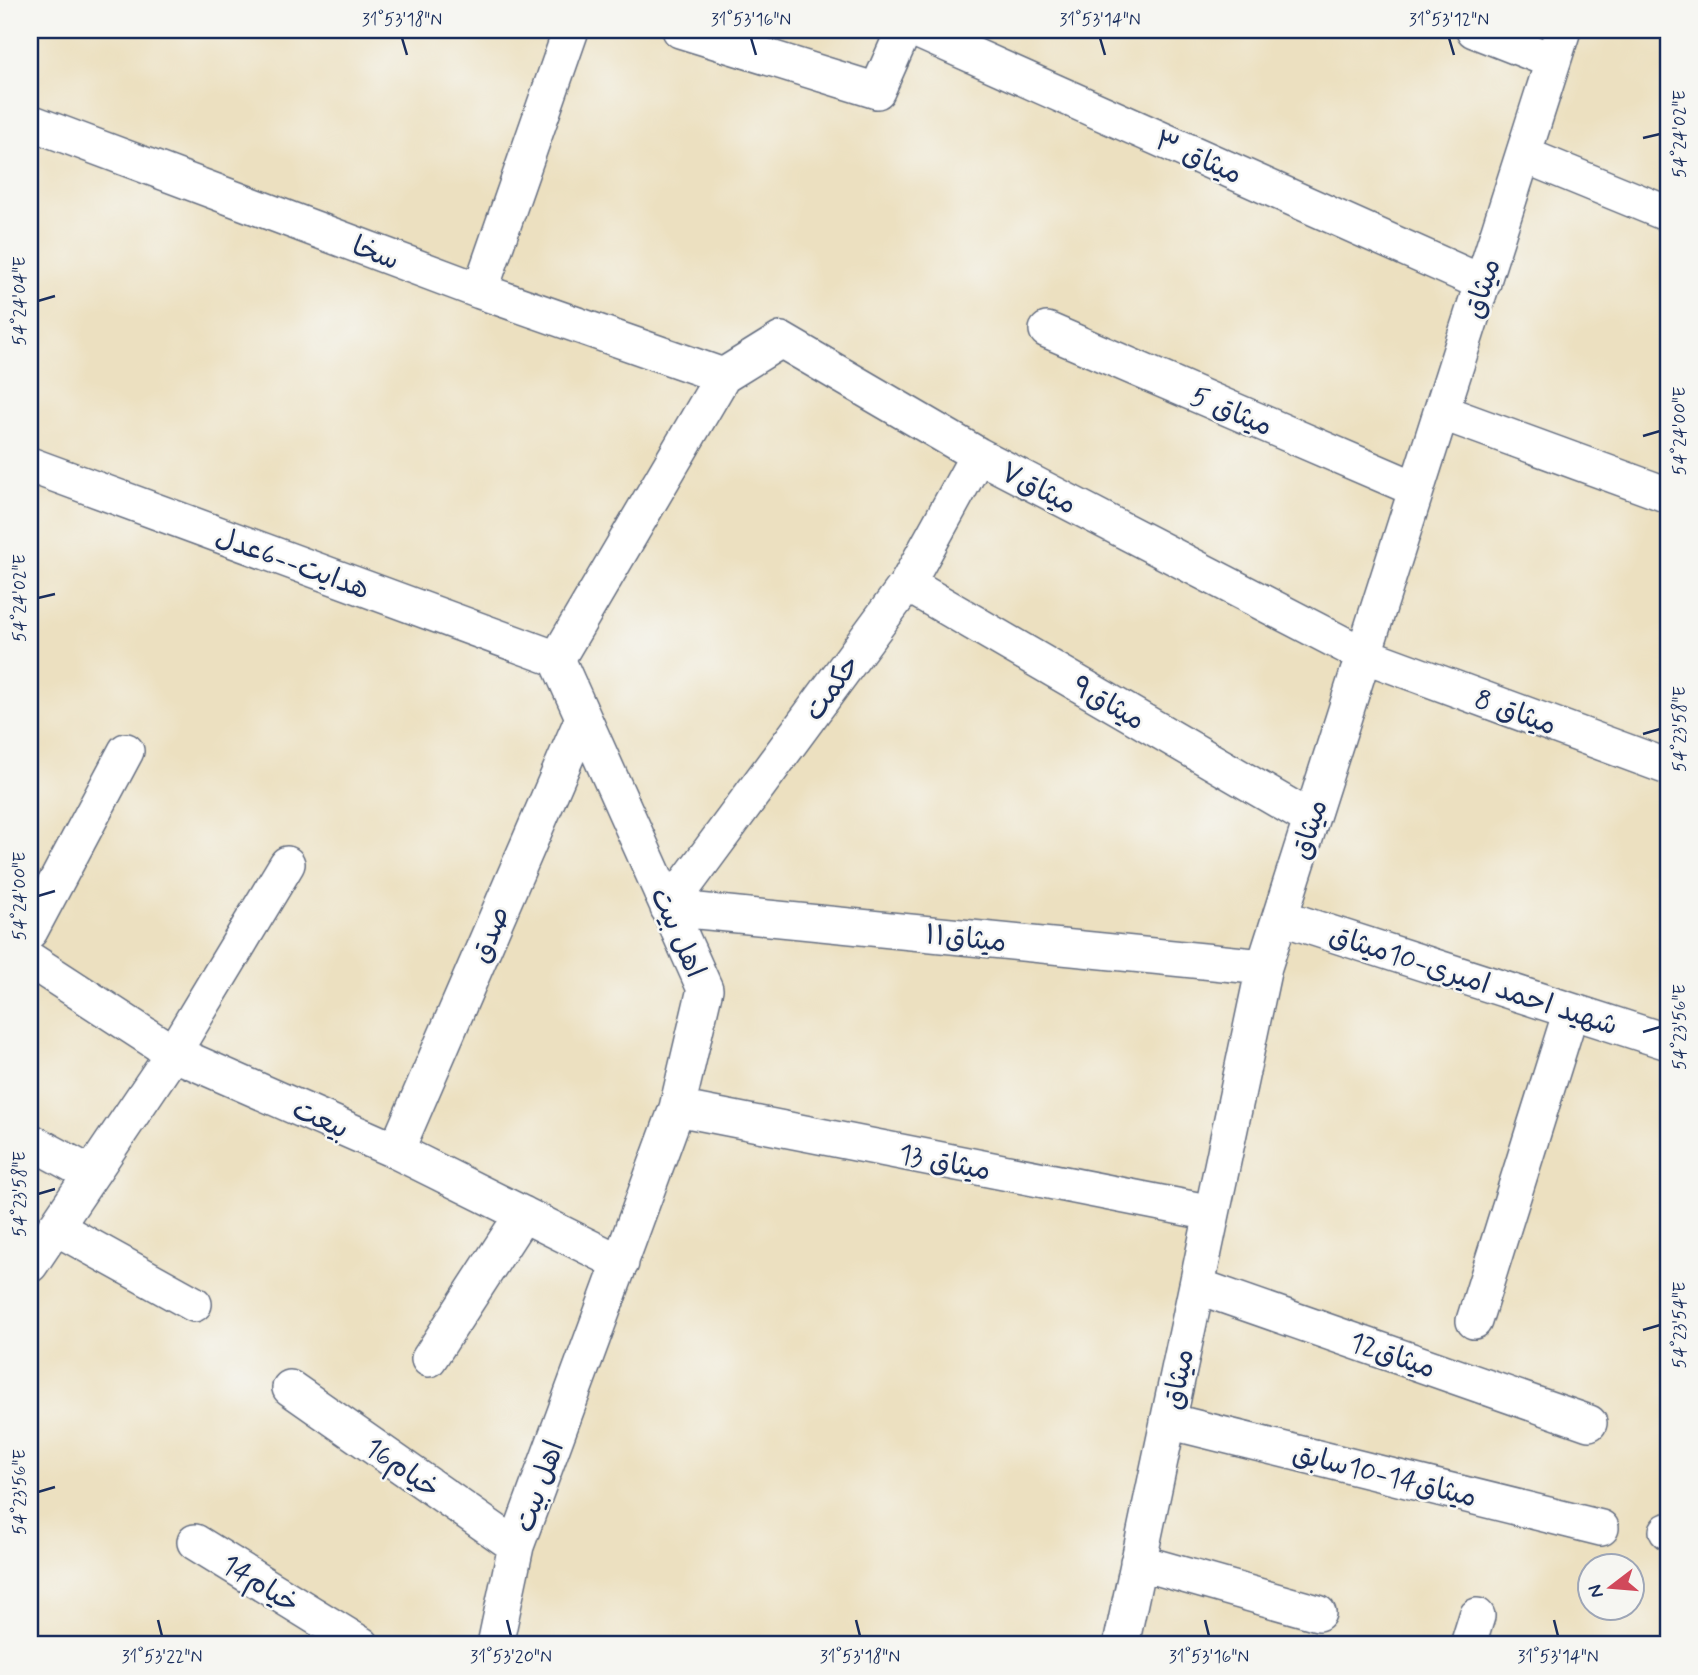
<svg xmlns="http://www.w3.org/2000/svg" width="1698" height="1675" viewBox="0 0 1698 1675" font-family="Mynerve,'Playpen Sans Arabic',sans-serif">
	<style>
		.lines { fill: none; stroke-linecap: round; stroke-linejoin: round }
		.minor-casing { stroke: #646d80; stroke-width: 38 }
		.minor { stroke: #fff; stroke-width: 35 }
		.ticks { fill: none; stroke: #1b2f5e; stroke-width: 2.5 }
		.labels { text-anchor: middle; stroke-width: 5; stroke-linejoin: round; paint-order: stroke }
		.street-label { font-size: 28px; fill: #1b2f5e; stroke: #f6f6f2 }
		.neatline { fill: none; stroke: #1b2f5e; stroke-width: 2.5 }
		.ticks-label { font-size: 18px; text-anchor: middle; fill: #1b2f5e }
	</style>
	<rect width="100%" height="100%" fill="#f6f6f2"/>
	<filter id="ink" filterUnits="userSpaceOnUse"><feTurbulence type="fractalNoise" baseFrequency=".0143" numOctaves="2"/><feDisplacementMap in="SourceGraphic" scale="14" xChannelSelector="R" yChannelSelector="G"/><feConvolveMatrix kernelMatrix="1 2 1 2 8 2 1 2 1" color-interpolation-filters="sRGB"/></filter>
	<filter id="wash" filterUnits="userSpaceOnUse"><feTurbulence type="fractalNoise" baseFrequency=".00686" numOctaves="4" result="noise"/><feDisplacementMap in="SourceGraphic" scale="28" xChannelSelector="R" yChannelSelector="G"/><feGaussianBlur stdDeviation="1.57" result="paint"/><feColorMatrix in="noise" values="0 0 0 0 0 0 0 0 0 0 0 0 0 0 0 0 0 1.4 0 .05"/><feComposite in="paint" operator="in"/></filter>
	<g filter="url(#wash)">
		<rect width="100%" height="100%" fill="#ece0c0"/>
	</g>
	<g filter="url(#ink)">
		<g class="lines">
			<defs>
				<path id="minor" d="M680 30 877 91 904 30
					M916 30 1483 283
					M1474 30 1553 61
					M30 122 480 291 723 376
					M1524 155 1668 214
					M480 291 571 30
					M1047 330 1416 489
					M1441 412 1668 495
					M30 465 557 659
					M907 584 1311 819
					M668 908 1264 967
					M668 908 907 584 978 455
					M1280 917 1668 1042
					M30 931 126 751
					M30 960 173 1053 396 1151 621 1263
					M677 1108 1212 1213
					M30 1141 89 1173
					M396 1151 583 718
					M55 1227 194 1304
					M30 1265 173 1053 287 864
					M1197 1286 1589 1423
					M1474 1321 1571 1011
					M429 1359 523 1214
					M290 1388 516 1546
					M1168 1421 1601 1528
					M1667 1531 1668 1532
					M195 1542 362 1645
					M1138 1562 1318 1613
					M495 1645 516 1546 677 1108 705 989 557 659 723 376 781 340 978 455 1364 655 1668 767
					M1121 1645 1264 967 1563 30
					M1468 1645 1477 1616"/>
			</defs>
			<use href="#minor" class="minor-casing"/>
			<use href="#minor" class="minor"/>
		</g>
	</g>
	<path class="ticks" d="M402 38 407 55M751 38 756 55M1100 38 1105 55M1449 38 1454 55M1643 138 1660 134M38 301 55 296M1643 436 1660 431M38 598 55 594M1643 734 1660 729M38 896 55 891M1643 1032 1660 1027M38 1194 55 1189M1643 1330 1660 1325M38 1492 55 1487M158 1620 162 1636M507 1620 511 1636M856 1620 860 1636M1205 1620 1209 1636M1554 1620 1558 1636"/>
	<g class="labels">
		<g class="street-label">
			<text transform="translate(1199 156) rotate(24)" y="10">میثاق ۳</text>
			<text transform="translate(376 252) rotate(21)" y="10">سخا</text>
			<text transform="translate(1481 288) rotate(-72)" y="10">میثاق</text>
			<text transform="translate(1232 410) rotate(23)" y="10">میثاق 5</text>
			<text transform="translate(1039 487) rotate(27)" y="10">میثاق۷</text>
			<text transform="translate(293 562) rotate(20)" y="10">هدایت--6عدل</text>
			<text transform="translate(831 687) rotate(-54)" y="10">حکمت</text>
			<text transform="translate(1109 702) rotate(30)" y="10">میثاق۹</text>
			<text transform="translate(1516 711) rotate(20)" y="10">میثاق 8</text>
			<text transform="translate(1308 829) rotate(-72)" y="10">میثاق</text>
			<text transform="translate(679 932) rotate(66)" y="10">اهل بیت</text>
			<text transform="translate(489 934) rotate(-67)" y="10">صدق</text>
			<text transform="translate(966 937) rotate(6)" y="10">میثاق۱۱</text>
			<text transform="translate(1474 979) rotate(18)" y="10">شهید احمد امیری-10میثاق</text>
			<text transform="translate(321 1118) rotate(24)" y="10">بیعت</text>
			<text transform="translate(945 1161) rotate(11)" y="10">میثاق 13</text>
			<text transform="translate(1393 1354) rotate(19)" y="10">12میثاق</text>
			<text transform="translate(1177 1379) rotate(-78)" y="10">میثاق</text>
			<text transform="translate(403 1467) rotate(35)" y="10">16خیام</text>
			<text transform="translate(1385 1474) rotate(14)" y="10">میثاق14-10سابق</text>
			<text transform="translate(538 1486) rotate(-70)" y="10">اهل بیت</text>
			<text transform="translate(261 1583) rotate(32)" y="10">14خیام</text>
		</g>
	</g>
	<rect width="1698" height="1675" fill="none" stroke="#f6f6f2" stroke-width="77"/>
	<g transform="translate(1611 1587) rotate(254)"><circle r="33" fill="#f6f6f2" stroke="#9ea6b7" stroke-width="2"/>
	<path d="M0-5L12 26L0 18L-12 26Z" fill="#d1495b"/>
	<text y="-10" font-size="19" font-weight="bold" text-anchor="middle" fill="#1b2f5e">N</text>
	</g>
	<rect x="38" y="38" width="1622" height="1598" class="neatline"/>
	<g class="ticks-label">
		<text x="402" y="25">31°53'18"N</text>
		<text x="751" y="25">31°53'16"N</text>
		<text x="1100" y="25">31°53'14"N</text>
		<text x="1449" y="25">31°53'12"N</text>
		<text transform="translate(1679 134) rotate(-90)" y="6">54°24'02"E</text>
		<text transform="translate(19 301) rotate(-90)" y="6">54°24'04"E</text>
		<text transform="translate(1679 431) rotate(-90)" y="6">54°24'00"E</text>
		<text transform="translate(19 598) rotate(-90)" y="6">54°24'02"E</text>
		<text transform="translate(1679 729) rotate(-90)" y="6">54°23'58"E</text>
		<text transform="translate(19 896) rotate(-90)" y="6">54°24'00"E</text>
		<text transform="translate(1679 1027) rotate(-90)" y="6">54°23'56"E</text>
		<text transform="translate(19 1194) rotate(-90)" y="6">54°23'58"E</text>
		<text transform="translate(1679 1325) rotate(-90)" y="6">54°23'54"E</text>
		<text transform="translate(19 1492) rotate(-90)" y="6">54°23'56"E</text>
		<text x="162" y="1662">31°53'22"N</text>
		<text x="511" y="1662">31°53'20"N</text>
		<text x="860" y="1662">31°53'18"N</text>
		<text x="1209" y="1662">31°53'16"N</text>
		<text x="1558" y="1662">31°53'14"N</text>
	</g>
</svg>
